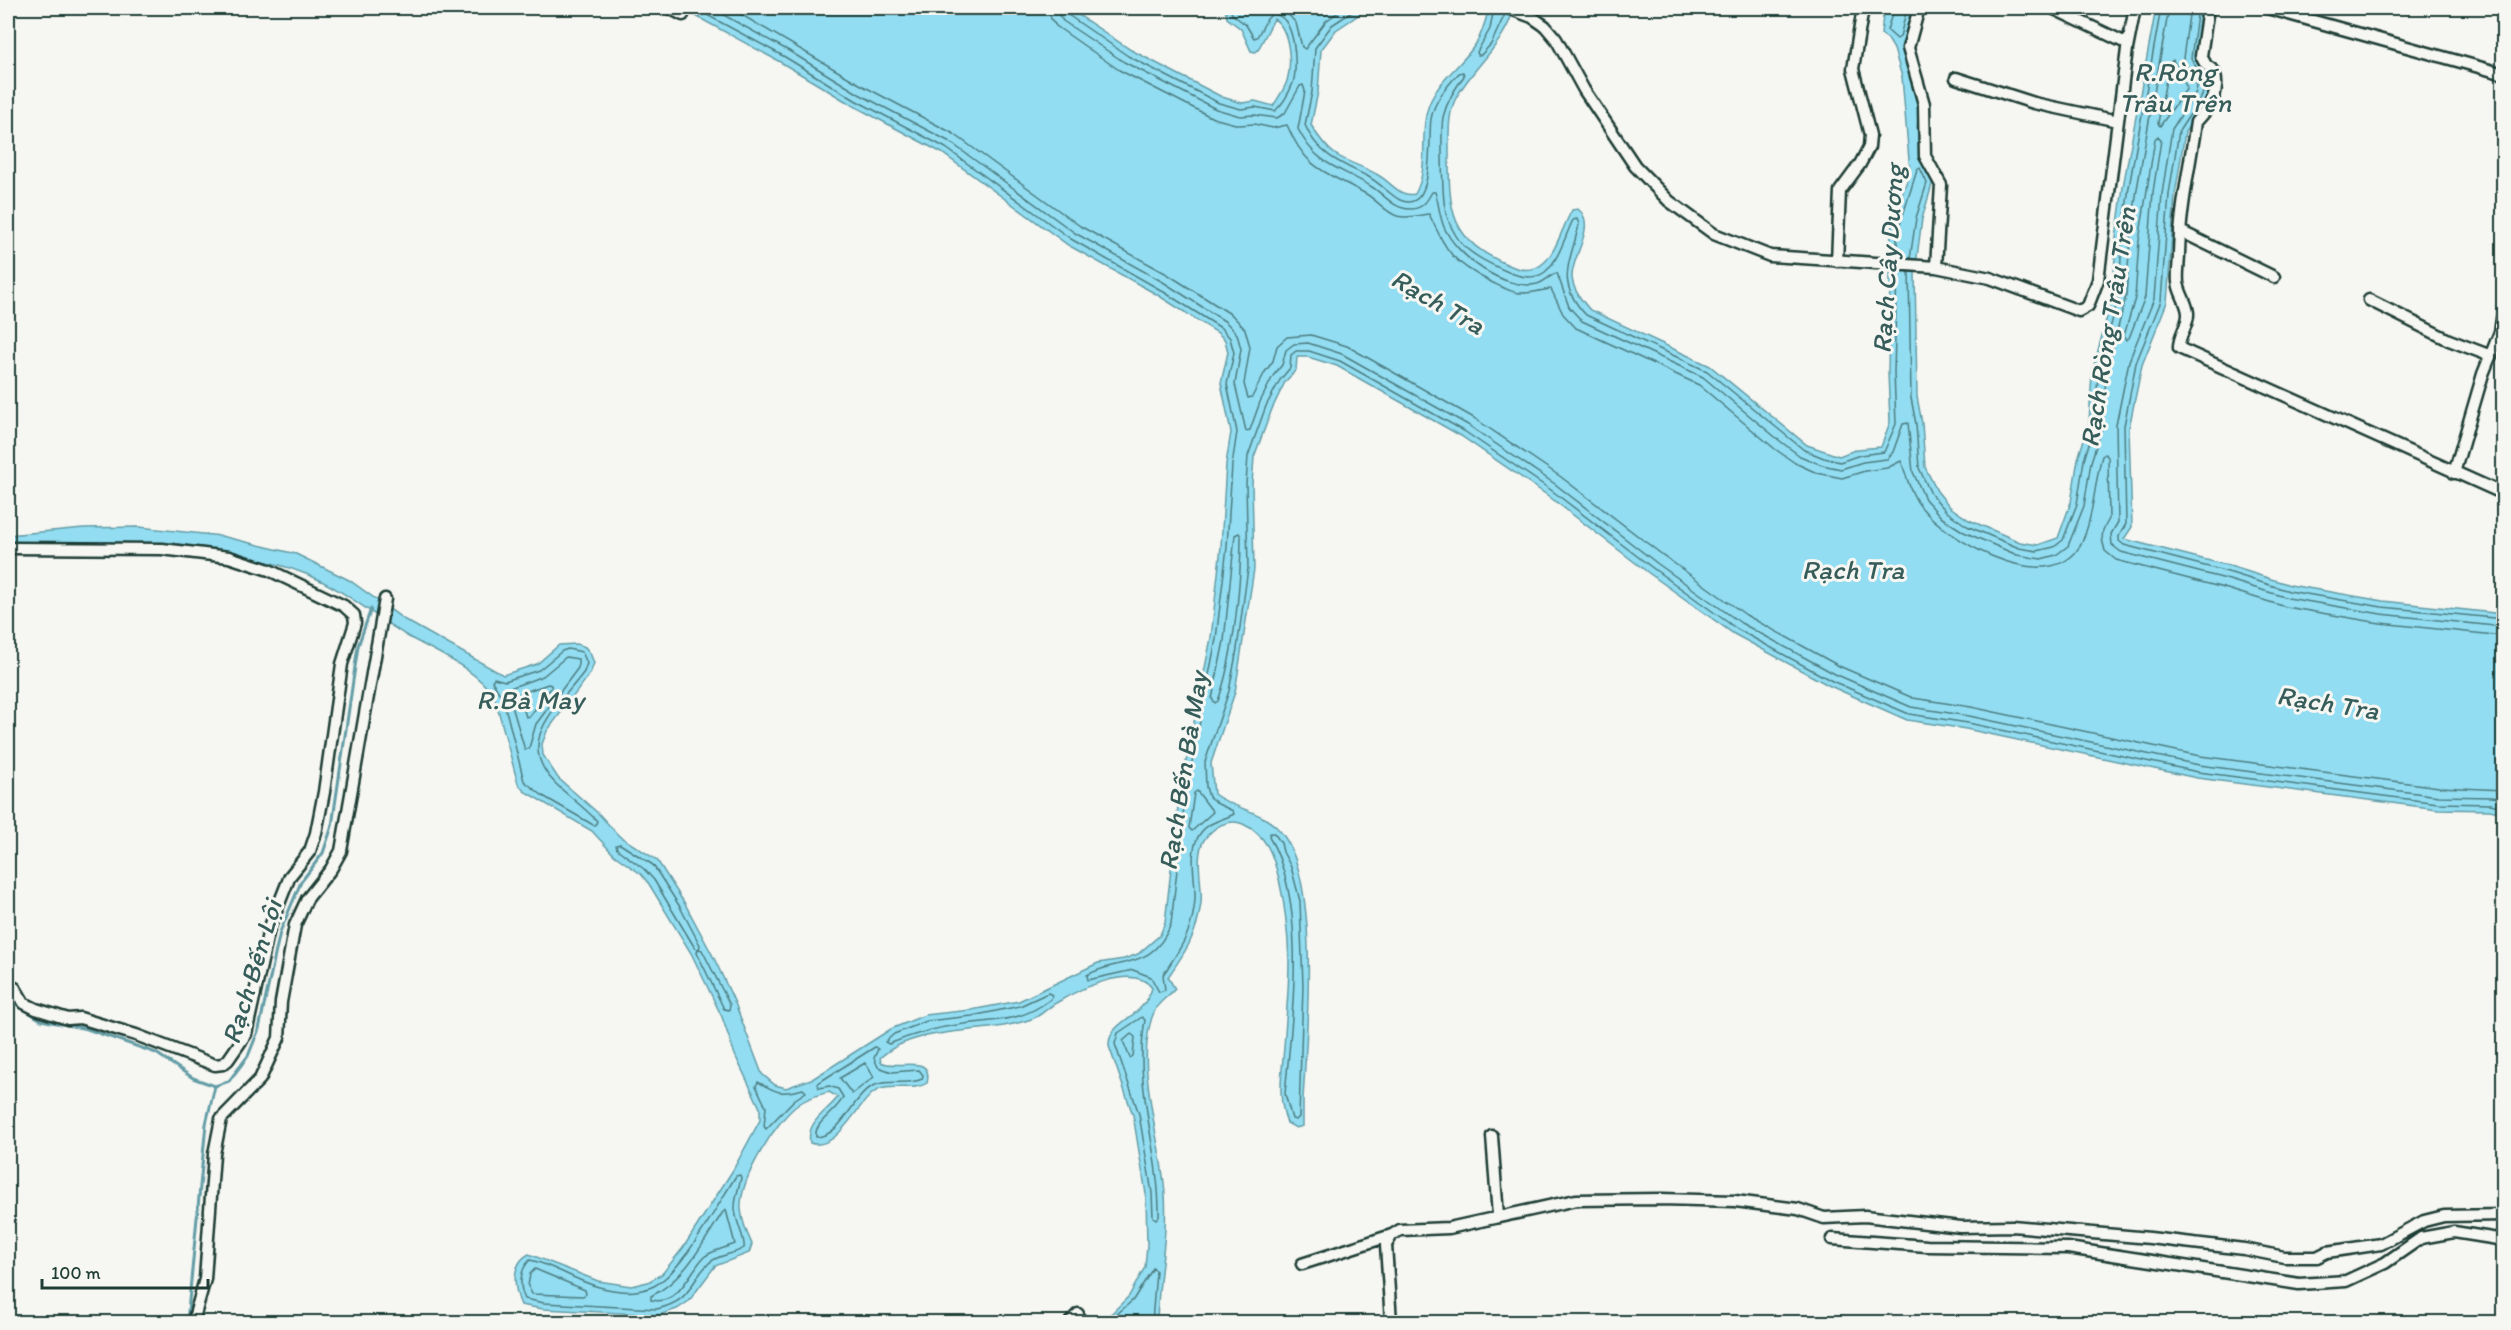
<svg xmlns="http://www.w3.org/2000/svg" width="2511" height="1330" viewBox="0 0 2511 1330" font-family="Itim,sans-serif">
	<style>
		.water { fill: #92ddf2; stroke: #649da6; stroke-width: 1.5 }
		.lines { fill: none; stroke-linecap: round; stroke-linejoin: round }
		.shore { stroke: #4d7d80; stroke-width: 1.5 }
		.stream { stroke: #649da6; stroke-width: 3 }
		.street-casing { stroke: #1f3d34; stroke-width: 15 }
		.street { stroke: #f6f6f2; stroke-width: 10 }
		.labels { text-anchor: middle; stroke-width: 6; stroke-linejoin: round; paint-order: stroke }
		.water-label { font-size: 27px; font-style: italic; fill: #365d5a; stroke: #f6f6f2 }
	</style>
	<rect width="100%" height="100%" fill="#f6f6f2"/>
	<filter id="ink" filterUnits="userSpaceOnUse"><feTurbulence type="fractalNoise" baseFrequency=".0167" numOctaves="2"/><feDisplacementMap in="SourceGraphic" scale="12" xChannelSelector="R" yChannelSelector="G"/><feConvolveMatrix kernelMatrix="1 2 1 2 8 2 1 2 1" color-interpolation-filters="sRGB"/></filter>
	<g filter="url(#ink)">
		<path class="water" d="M681 8H1068L1131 50 1222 97 1242 103 1255 101 1273 106C1278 98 1284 90 1287 81 1292 64 1290 29 1274 19L1258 50 1255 52 1251 51 1241 29 1227 18 1225 8H1369L1336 30 1321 50 1318 92 1311 125C1317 135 1325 147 1335 154 1348 163 1365 167 1378 175 1391 182 1400 198 1415 194 1431 166 1417 129 1431 100 1442 77 1464 63 1477 42 1483 31 1486 19 1489 8H1514C1504 45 1476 64 1457 96 1448 112 1449 130 1449 149 1449 211 1448 240 1511 266 1551 283 1557 236 1572 210L1578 209C1598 225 1571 257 1572 277 1573 290 1582 301 1590 310L1710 366 1807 445 1839 456 1858 449 1881 447 1890 422 1888 372 1891 234 1897 209 1910 172 1902 77 1894 49 1888 39 1881 34 1883 16 1889 8H1913L1904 47 1920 102 1917 128 1926 163 1933 181 1922 219 1915 272 1917 397 1922 423 1925 467 1937 491 1950 507 1969 520 2020 542 2038 545 2058 538 2071 502 2078 459 2089 423 2092 373 2113 294 2116 238 2123 187 2156 8H2204L2197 57 2206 73 2211 78 2208 98 2185 132 2175 195 2167 302 2142 365 2129 428 2132 527 2124 539 2230 566 2290 585 2383 601 2503 614V813L2490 810 2438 809 2197 778 1966 729 1907 720 1830 686 1734 634 1650 574 1547 495 1461 436 1337 366 1308 357H1297L1296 370 1285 382 1272 409 1254 457 1252 484 1254 569 1235 692 1211 763 1214 794C1235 810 1262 810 1280 831 1322 879 1306 1037 1303 1100V1126L1296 1128 1287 1123C1277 1097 1282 1074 1284 1047 1286 1018 1289 989 1289 960 1288 933 1285 905 1279 879 1273 855 1267 835 1243 824 1228 818 1213 827 1204 840 1194 856 1203 885 1201 903 1197 935 1186 951 1168 977L1175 989C1169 996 1161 1000 1156 1008 1131 1056 1162 1142 1165 1194 1168 1237 1158 1280 1157 1322H1097L1112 1313 1129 1296 1145 1267 1147 1245 1146 1194 1133 1115 1109 1046C1108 1020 1143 1020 1152 988 1134 962 1077 990 1056 1003 1048 1007 1042 1015 1034 1018 990 1036 916 1023 880 1058L881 1062C896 1071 934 1052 927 1083 912 1093 889 1081 873 1093 855 1107 837 1152 810 1143 806 1121 827 1112 838 1097L829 1092C819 1095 808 1097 799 1104 776 1120 739 1180 741 1209 742 1222 747 1233 752 1244L749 1253 715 1266 689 1301 677 1309 659 1315 543 1309 521 1305C514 1289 510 1264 529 1254L598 1281 631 1286 648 1282 662 1274 683 1248 733 1170 760 1120V1108L735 1055 722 1017 691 953 649 884 641 874 614 855 592 831 524 791 518 784 495 698C476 668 437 653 407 636 373 615 343 589 306 574 249 551 187 550 126 548 87 547 47 547 8 546V535L84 528 139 527 221 536 296 554 349 580 405 620 503 675 537 664 559 645 577 644 585 647 590 653 594 663 590 674 547 731 542 744 543 755 558 778 599 814 619 836 657 860 685 904 714 958 735 1003 762 1074 775 1085 786 1088 814 1078 891 1029 925 1015 971 1010 1019 1001 1098 963 1124 959 1138 954 1160 935 1165 923 1179 797 1211 638 1221 546 1226 464 1231 432 1221 383 1228 352 1225 340 1218 333 1156 294 1068 245 942 153 852 105 782 63Z"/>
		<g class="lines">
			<path class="shore" d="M694 8 785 57 855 100 946 148 1071 239 1159 289 1221 328 1230 338 1234 353 1227 384 1237 432 1232 465 1227 547 1216 639 1185 798 1171 924C1153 970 1121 957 1087 975L1088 980 1133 970 1151 977 1159 992 1165 990 1163 975C1180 949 1193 932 1195 899 1196 881 1189 857 1197 839 1205 821 1222 821 1234 814L1233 811 1218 804 1209 797 1206 787 1205 762 1229 691 1237 649 1248 568 1246 484 1248 456 1266 406 1280 380 1290 368 1291 355 1296 351H1309L1340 361 1464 431 1551 490 1654 569 1737 629 1832 681 1909 714 1968 723 2198 772 2438 803 2490 804 2504 807
				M711 8 789 51 859 94 950 142 1075 233 1163 282 1226 322 1237 334 1241 349 1235 384 1246 431 1250 430 1260 402 1273 376 1282 365 1286 350 1294 344 1308 343 1342 354 1468 425 1555 484 1658 564 1741 623 1835 674 1911 707 1969 716 2199 765 2439 796 2491 797 2504 799
				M730 8 863 86 954 134 1080 226 1167 274 1232 315 1245 329 1250 347 1244 384 1248 398 1252 397 1265 372 1273 361 1277 346 1287 337 1311 335 1347 346 1474 418 1561 477 1664 556 1746 615 1839 666 1913 698 1971 707 2200 756 2439 787 2504 790
				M1049 8 1051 19 1056 26 1119 70 1213 118 1239 125 1254 124 1273 128 1287 125C1307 172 1326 171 1366 194 1377 200 1385 212 1397 216 1409 219 1418 215 1429 214 1447 251 1450 261 1489 281 1498 285 1509 292 1519 293 1531 294 1540 290 1551 289L1563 314 1576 328 1699 385 1775 449 1795 463 1817 473 1842 478 1865 471 1887 468 1901 461C1907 476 1910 494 1921 507 1947 539 2038 593 2075 553 2093 532 2094 482 2102 456L2105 454 2108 457 2109 519 2103 530 2102 539 2105 551 2116 560 2224 588 2286 607 2380 623 2504 636
				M1058 8 1059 15 1063 21 1124 62 1216 109 1240 116 1254 115 1277 118 1285 113 1300 86 1303 85 1305 91 1298 129C1317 167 1340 167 1372 187 1385 195 1394 210 1412 209 1423 208 1427 201 1432 192H1435C1439 203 1439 215 1444 227 1456 256 1505 291 1537 284 1545 282 1550 275 1557 273L1569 307 1582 321 1703 377 1780 441 1800 456 1822 465 1841 469 1863 462 1887 459 1893 452 1903 424 1908 423 1913 472 1925 499 1942 518 1964 532 2017 555 2041 559 2056 555 2068 546 2084 506 2091 462 2103 424 2106 375 2126 296 2130 240 2137 189 2169 8
				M1065 8 1068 15 1128 56 1219 103 1241 109 1255 107 1275 111C1283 104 1289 93 1293 83 1298 67 1296 14 1272 14L1267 19 1257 37 1254 38 1246 25 1232 14 1230 8
				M1282 8 1296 23 1302 47 1305 49 1326 21 1344 8
				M1358 8 1332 25 1315 48 1312 92 1305 125C1316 153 1341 164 1367 176 1379 182 1390 195 1400 200 1436 215 1428 137 1431 119 1434 101 1447 86 1459 73L1463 72 1464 76C1455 89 1447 101 1443 117 1441 130 1442 194 1445 208 1447 221 1456 239 1466 248 1477 258 1492 265 1506 271 1517 276 1533 281 1545 272 1559 260 1565 236 1573 220L1577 219 1579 224C1571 263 1554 281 1586 315L1707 371 1804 450 1824 458 1840 462 1860 455 1884 452 1896 424 1894 372 1897 271
				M1494 8 1490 29 1477 52 1478 55H1481L1491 44 1505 14
				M1894 8 1887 30 1897 39 1900 37 1907 8
				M2190 8 2183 58 2197 86 2196 92 2172 129 2162 194 2154 299 2129 361 2116 425 2118 522 2111 534 2112 545 2121 552 2226 579 2288 598 2381 614 2504 627
				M2198 8 2191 58 2205 83 2202 96 2179 131 2169 194 2161 301 2136 363 2124 426 2126 524 2119 536V541L2124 545 2228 572 2289 591 2382 607 2504 619
				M2173 60 2187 88 2160 126 2158 123 2169 63Z
				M2158 136 2161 140 2153 192 2145 297 2129 338 2126 340 2124 336 2135 298 2139 241 2155 139Z
				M1897 258V234L1917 170 1920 168 1927 183 1916 218 1910 259
				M1909 272 1911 398 1916 424 1919 468 1931 494 1947 512 1967 526 2019 548 2037 551 2054 547 2063 540 2077 504 2084 460 2095 424 2098 374 2119 295 2122 239 2129 187 2161 8
				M1239 533 1241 536C1241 584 1234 656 1218 701L1215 703 1212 699 1224 641 1235 535Z
				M568 649 582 652 587 663 584 672C558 707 513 741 555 783 568 796 584 807 597 821L595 826 543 796 524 781 507 714 501 696 492 681 494 678 505 681 539 670 562 651Z
				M566 657 578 659V668L536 724 529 748 525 750 507 689 543 676Z
				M548 684 551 685V688L530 716 526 717 519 694Z
				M1197 791 1213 812 1192 831 1189 828 1194 793Z
				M1270 833H1274L1281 843 1283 852 1291 867 1300 901 1303 986 1299 1117 1296 1120 1292 1119 1285 1094C1292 1019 1308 901 1269 837Z
				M620 844 653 865 680 907 700 945 699 949 702 950 730 1005 729 1010 724 1009 697 953 698 949 695 948 654 880 644 869 617 849 616 845Z
				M1048 993 1052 995 1051 999C1021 1022 1000 1019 964 1024 938 1027 913 1034 889 1044L885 1042 894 1034 927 1021 972 1016 1020 1006Z
				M1142 1017 1145 1020C1133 1086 1160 1151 1159 1217L1156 1219 1153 1217 1152 1193 1139 1114 1115 1044 1118 1033Z
				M1131 1034 1135 1037 1133 1056 1130 1058 1123 1041Z
				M875 1047 878 1049 874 1058 878 1067 892 1072 919 1070 923 1075 922 1079C907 1086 887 1078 871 1087 851 1099 842 1136 816 1137 813 1122 838 1111 843 1097L838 1089 829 1086 819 1088 818 1083Z
				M865 1063 874 1077 852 1094 840 1078Z
				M758 1082C777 1093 780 1095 803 1089L806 1092 794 1100 766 1129 764 1126 766 1107 756 1086Z
				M740 1175 741 1178C739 1187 735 1198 735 1207 734 1220 746 1238 744 1248 734 1255 718 1254 709 1263 687 1285 693 1300 657 1309L544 1303 525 1299C519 1287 519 1270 530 1260 554 1265 575 1281 599 1287 615 1291 632 1294 649 1288 679 1279 718 1204 736 1176Z
				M726 1210 735 1244C726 1248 712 1250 704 1257 688 1274 679 1306 651 1300V1296C685 1280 703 1242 723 1212Z
				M535 1269 585 1290 586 1294 583 1296 532 1294 528 1286 530 1274Z
				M1108 1322 1133 1300 1153 1268 1156 1271 1152 1322"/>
			<path class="stream" d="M8 999 41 1020 87 1029 156 1053 193 1078 215 1086 229 1081 248 1056 259 1029 280 932 301 882 323 853 332 826 358 646 371 609
				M187 1322 206 1124 215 1086"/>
			<defs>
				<path id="street" d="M669 8 683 15
					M1508 8 1532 17 1545 26 1556 39 1584 90 1635 166 1669 201 1714 234 1770 256 1936 267 1990 278 2079 311 2088 306 2098 280 2127 49 2135 8
					M1919 8 1908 48 1924 104 1925 156 1941 185 1936 267
					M2052 8 2128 44
					M2208 8 2201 56 2206 65 2214 71C2221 93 2210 107 2196 122 2190 166 2180 208 2179 254 2179 263 2177 273 2178 282 2179 293 2187 302 2188 313 2189 325 2178 336 2179 348L2504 494
					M2267 8 2504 74
					M1956 78 2034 103 2118 121
					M2180 231 2274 277
					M1837 261 1840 191 1860 164 1869 147 1870 135 1853 69 1863 8
					M2369 300 2449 340 2491 356
					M2454 473 2483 374 2500 332 2504 306
					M8 548 162 549 229 557 269 570 344 606 354 615 355 623 342 664 324 792 316 833 310 851 290 876 269 929 246 1034 228 1060 223 1064 215 1065 136 1035 80 1018 68 1019 36 1009 24 1003 15 988 8 986
					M1492 1136 1498 1216
					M1832 1239 1927 1246 2068 1248 2299 1284 2346 1281 2385 1263 2421 1238 2454 1232 2504 1240
					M1302 1264 1392 1235 1400 1230 1449 1228 1576 1200 1661 1199 1735 1201 1798 1209 1824 1218 1865 1216 1961 1227 2012 1226 2150 1238 2244 1249 2284 1257H2317L2327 1252 2381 1244 2424 1221 2444 1216 2504 1215
					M193 1322 205 1279 214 1154 221 1119 260 1079 279 1038 281 1002 295 925 307 899 331 869 341 851 385 599
					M1070 1322 1078 1314
					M1391 1322 1386 1245 1392 1235"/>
			</defs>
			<use href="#street" class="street-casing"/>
			<use href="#street" class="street"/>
		</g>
	</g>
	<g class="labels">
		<g class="water-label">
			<text x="2175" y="81">R.Ròng<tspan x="2175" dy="31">Trâu Trên</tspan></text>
			<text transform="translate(1888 259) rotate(-86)" y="9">Rạch Cây Dương</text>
			<text transform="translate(1438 302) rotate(30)" y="9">Rạch Tra</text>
			<text transform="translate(2108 327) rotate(-81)" y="9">Rạch Ròng Trâu Trên</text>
			<text x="1853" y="579">Rạch Tra</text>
			<text x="530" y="709">R.Bà May</text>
			<text transform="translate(2328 703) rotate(9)" y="9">Rạch Tra</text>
			<text transform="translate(1183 771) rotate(-81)" y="9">Rạch Bến Bà May</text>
			<text transform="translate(252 972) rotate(-73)" y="9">Rạch Bến Lội</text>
		</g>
	</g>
	<rect width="2511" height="1330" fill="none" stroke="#f6f6f2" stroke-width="30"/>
	<rect x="15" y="15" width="2481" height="1300" fill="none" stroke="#1f3d34" stroke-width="2" filter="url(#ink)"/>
	<path d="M42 1279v9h166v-9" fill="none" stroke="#1f3d34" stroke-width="3"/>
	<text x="51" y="1279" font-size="18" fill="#1f3d34" stroke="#f6f6f2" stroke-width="4.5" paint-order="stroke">100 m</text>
</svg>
